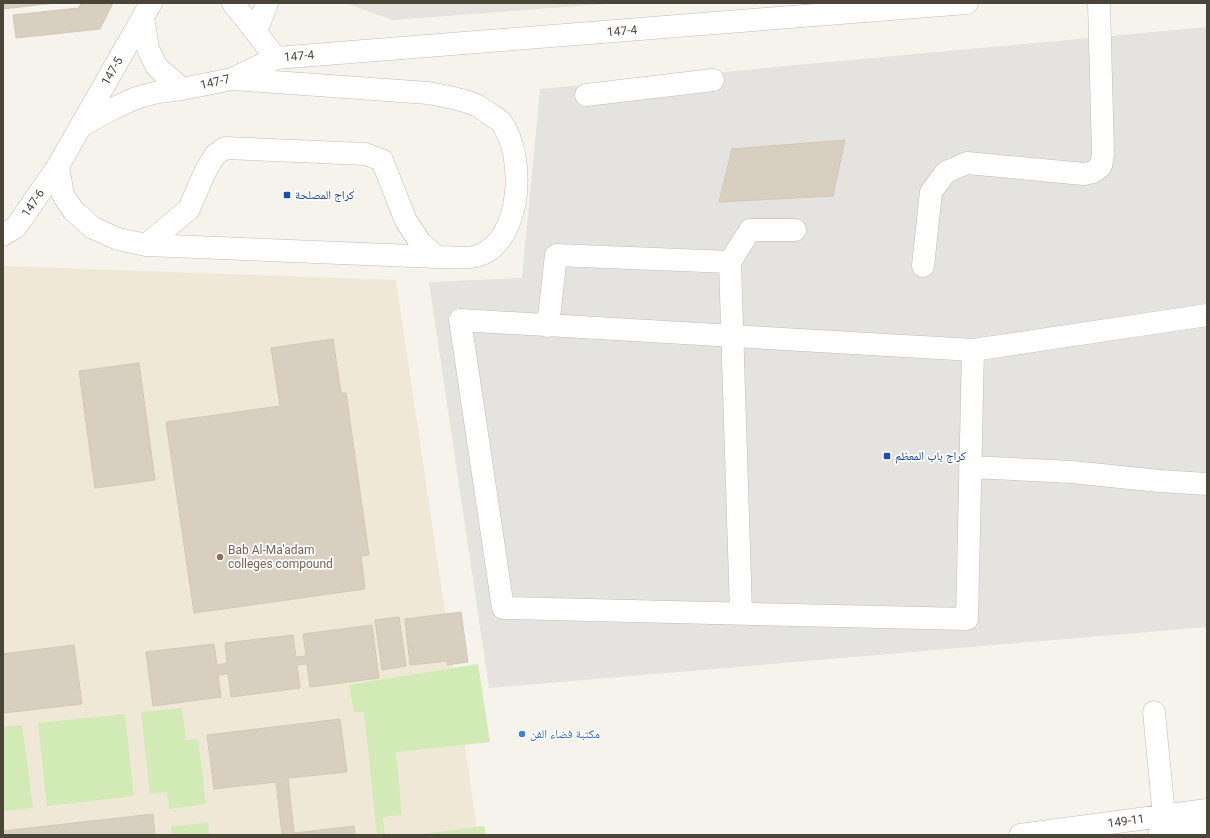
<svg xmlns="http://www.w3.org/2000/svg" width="1210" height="838" viewBox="0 0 1210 838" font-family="Roboto,'Noto Naskh Arabic',sans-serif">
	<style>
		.industrial { fill: #e6e2dd }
		.education { fill: #efe8d6 }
		.green { fill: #d2eab5 }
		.parking { fill: #e5e3e0 }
		.building { fill: #d8cfc1; stroke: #d3c7b4 }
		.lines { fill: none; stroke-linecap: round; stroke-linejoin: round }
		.minor-casing { stroke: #c2bbae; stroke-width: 23 }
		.minor { stroke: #fff; stroke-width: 22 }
		.transit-dot { fill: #1a4fb4; stroke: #fff; stroke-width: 1.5 }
		.education-dot { fill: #8d6e63; stroke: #fff; stroke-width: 1.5 }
		.shop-dot { fill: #3f7fe0; stroke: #fff; stroke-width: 1.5 }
		.labels { text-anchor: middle; stroke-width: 3.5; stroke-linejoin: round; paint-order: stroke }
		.street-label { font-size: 12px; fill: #4b4439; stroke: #fff }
		.transit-label { font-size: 12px; fill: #164399; stroke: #fff; text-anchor: start }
		.education-label { font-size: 12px; fill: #785e54; stroke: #fff; text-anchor: start }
		.shop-label { font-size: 12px; fill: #366cbe; stroke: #fff; text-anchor: start }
	</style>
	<rect width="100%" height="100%" fill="#f6f3ec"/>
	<path class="industrial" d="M345 3H618L393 20Z"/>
	<path class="education" d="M3 266 396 280 478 835H3Z"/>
	<path class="green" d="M478 664 490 742 396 752 402 815 383 817 385 835H377L364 712H354L349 685Z
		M182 708 186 740 198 739 206 804 169 809 167 792 150 794 141 712Z
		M125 714 134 796 47 806 38 723Z
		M22 725 33 808 3 811V727Z
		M208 822 209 835H172L171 827Z
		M484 826 486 835H424V834Z"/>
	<path class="parking" d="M1207 27V627L489 688 429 282 522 278 540 89Z"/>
	<path class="building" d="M3 3H54L3 9Z
		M81 3H113L100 29 16 38 13 15 79 8Z
		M845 140 833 196 719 202 732 149Z
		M333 339 341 393H346L369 555 361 556 365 589 194 613 166 422 280 406 271 348Z
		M139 363 155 480 95 488 79 371Z
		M461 612 468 662 447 665V661L410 665 405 619Z
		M399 617 406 666 382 670 375 620Z
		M372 625 379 678 310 687 307 664 297 665 300 688 231 697 228 674 218 675 221 697 153 706 146 652 214 644 217 665 227 663 225 643 293 635 296 657 306 656 303 634Z
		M74 645 82 704 3 713V654Z
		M340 719 347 772 288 778 294 833 354 826 355 835H279H282L276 782 214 789 207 735Z
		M153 814 155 835H3V831Z"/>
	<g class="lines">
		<defs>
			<path id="minor" d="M233 3 276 58
				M143 17 148 49 157 67 182 89
				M256 32 267 3
				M586 95 713 80
				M81 126 114 108 136 98 158 92 182 89 232 79 276 58 967 3
				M58 166 63 195 73 210 93 228 118 239 146 245 437 257C446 257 470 259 477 256 523 242 526 155 501 122 498 119 494 117 491 115 487 112 483 109 478 106 464 99 444 96 428 93L233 79
				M3 235 16 227 58 166 151 3
				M146 245 189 209 205 172 215 155 225 148 365 154 382 160 406 221 420 242 437 257
				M730 262 750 230H795
				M923 266 931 192 946 172 967 163 1084 174 1093 172 1101 166 1103 154 1099 3
				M548 326 556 255 730 262 741 613
				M973 350 967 619 503 608 460 320 973 350 1207 315
				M970 467 1072 472 1159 481 1207 484
				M1154 712 1164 816 1168 834
				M1020 835 1207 810
				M1159 835 1207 829"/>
		</defs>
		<use href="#minor" class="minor-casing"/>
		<use href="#minor" class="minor"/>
	</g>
	<g class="transit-dot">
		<rect x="283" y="191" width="8" height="8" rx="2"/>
		<rect x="883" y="452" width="8" height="8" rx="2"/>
	</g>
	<circle class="education-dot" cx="220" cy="557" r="4"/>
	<circle class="shop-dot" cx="522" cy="734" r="4"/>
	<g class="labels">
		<g class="street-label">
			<text transform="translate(622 31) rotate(-5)" y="4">147-4</text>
			<text transform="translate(299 56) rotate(-5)" y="4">147-4</text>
			<text transform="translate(112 71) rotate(-60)" y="4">147-5</text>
			<text transform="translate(215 82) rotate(-13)" y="4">147-7</text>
			<text transform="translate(33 203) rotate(-56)" y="4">147-6</text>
			<text transform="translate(1126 821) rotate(-8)" y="4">149-11</text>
		</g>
		<g class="transit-label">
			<text x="295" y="199">كراج المصلحة</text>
			<text x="895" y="460">كراج باب المعظم</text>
		</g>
		<g class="education-label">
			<text x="228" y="554">Bab Al-Ma'adam<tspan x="228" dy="14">colleges compound</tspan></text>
		</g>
		<g class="shop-label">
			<text x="530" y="738">مكتبة فضاء الفن</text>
		</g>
	</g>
	<rect width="1210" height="838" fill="none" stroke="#4b4439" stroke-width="8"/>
</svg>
